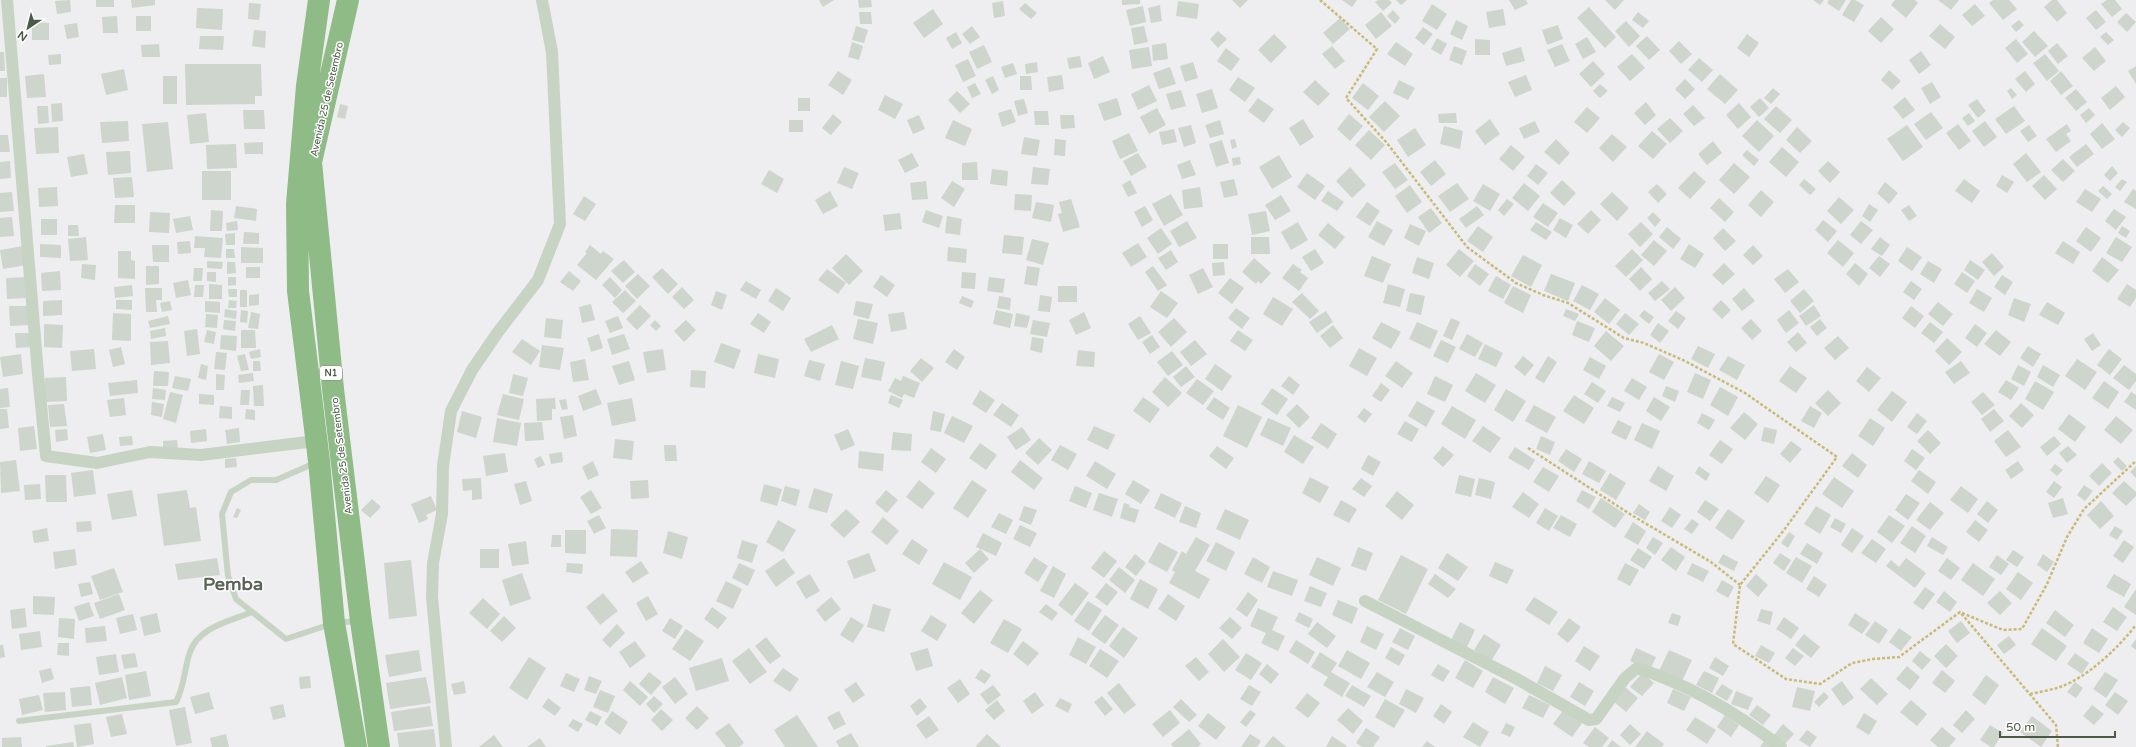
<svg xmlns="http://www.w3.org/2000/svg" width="2136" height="747" viewBox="0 0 2136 747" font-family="'Varela Round',sans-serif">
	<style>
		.building { fill: #ced5cc }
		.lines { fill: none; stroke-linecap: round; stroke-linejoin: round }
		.path { stroke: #c9ba75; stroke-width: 2.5; stroke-dasharray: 3 2; stroke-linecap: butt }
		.lane { stroke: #c7d4c3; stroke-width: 6 }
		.street { stroke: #c7d4c3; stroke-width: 12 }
		.highway { stroke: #8fbb86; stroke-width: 22 }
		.labels { text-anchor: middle; stroke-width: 3; stroke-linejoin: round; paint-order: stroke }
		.shield { fill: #fff; stroke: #808c7e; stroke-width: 1 }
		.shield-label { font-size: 9px; font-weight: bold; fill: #4a5a46 }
		.street-label { font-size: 10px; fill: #4a5a46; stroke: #fff }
		.town-label { font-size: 18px; font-weight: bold; fill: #5b625a; stroke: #fff }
	</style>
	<rect width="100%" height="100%" fill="#eeedf0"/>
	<path class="building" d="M70 0 71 12 57 14 55 1Z
		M96 0H114V7H96Z
		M131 0H155V5L132 8Z
		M819 0H834L823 7Z
		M858 0H871L872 7 859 8Z
		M1122 0H1140V4L1122 5Z
		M1232 0H1248L1240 8Z
		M1342 0H1357L1352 7Z
		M1378 0H1389L1392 3 1383 11 1375 2Z
		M1396 0H1407L1401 5Z
		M1509 0H1526L1528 4 1515 10Z
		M1605 0H1624L1615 10Z
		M1813 0H1824L1820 5Z
		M1829 0H1846L1839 11 1827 3Z
		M1851 0H1855L1864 5 1854 22 1842 15Z
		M1895 0H1915L1918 3 1906 18 1891 5Z
		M1938 0H1959L1951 10Z
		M1993 0H2009L2017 9 2003 20 1989 3Z
		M2052 0H2057L2067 13 2057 22 2044 7Z
		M2107 0H2115L2122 9 2112 17 2101 4Z
		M1003 1 1005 16 994 18 992 3Z
		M1178 1 1199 4 1197 19 1176 16Z
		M249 3 261 4 259 20 248 19Z
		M1025 3 1037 13 1031 19 1019 9Z
		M1432 4 1447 14 1437 30 1422 21Z
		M1975 4 1985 16 1972 26 1962 15Z
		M1160 5 1162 21 1151 23 1148 8Z
		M1143 6 1146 22 1130 26 1126 10Z
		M1589 7 1616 37 1605 48 1577 18Z
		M197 8 223 9 222 30 196 28Z
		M933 9 943 24 924 38 913 23Z
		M1503 9 1506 25 1489 28 1486 12Z
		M1393 10 1400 18 1395 24 1387 16Z
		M2096 10 2106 22 2096 30 2086 18Z
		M859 12H871L872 24H860Z
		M1381 12 1392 26 1376 39 1365 25Z
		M1638 12 1649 21 1643 28 1632 20Z
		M2126 13 2136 22 2127 32 2117 22Z
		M117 16 118 33H103L102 17Z
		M136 16H151V31H136Z
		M1881 17 1894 29 1881 43 1868 31Z
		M1340 18 1350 29 1333 44 1323 33Z
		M1456 20 1468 26 1462 40 1450 34Z
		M2019 20 2024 25 2016 32 2011 26Z
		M1626 21 1640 36 1629 47 1615 31Z
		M32 22 49 23V40H32Z
		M77 23 79 37 67 39 64 25Z
		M1940 24 1955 37 1945 49 1929 36Z
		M1558 25 1563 39 1547 45 1542 30Z
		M856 26 868 30 864 43 852 40Z
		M972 26 980 37 970 44 962 34Z
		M1144 26 1148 42 1134 45 1131 28Z
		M1423 27 1433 34 1424 45 1415 38Z
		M254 30 266 31 265 48 252 46Z
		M1218 31 1227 39 1218 48 1210 39Z
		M2034 31 2048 46 2035 57 2022 42Z
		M956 32 962 43 952 49 946 38Z
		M2106 32 2114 40 2108 45 2100 37Z
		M1274 34 1287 47 1271 63 1258 50Z
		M1747 34 1759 43 1749 57 1737 48Z
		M200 36H224L223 50 199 49Z
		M1647 36 1660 50 1649 60 1636 46Z
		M1587 37 1596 52 1583 59 1575 44Z
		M1437 38 1447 44 1441 55 1431 49Z
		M1475 39 1490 40V55H1475Z
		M2016 39 2028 54 2017 63 2005 48Z
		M1679 41 1692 54 1681 64 1669 51Z
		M852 42 863 46 859 60 848 57Z
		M1396 42 1413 54 1405 66 1387 54Z
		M1166 43 1168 59 1153 61 1152 45Z
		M2057 43 2068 56 2058 64 2048 51Z
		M159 44 160 57H142L141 45Z
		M1562 44 1570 61 1555 67 1547 50Z
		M984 45 992 62 977 69 969 52Z
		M1332 46 1345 61 1335 69 1322 54Z
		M1454 46 1467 51 1462 65 1449 60Z
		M1149 47 1152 66 1132 69 1129 50Z
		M1521 47 1525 61 1506 66 1502 53Z
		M2095 47 2106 61 2094 71 2082 58Z
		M1226 48 1240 59 1231 71 1217 61Z
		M1921 51 1931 65 1919 74 1909 60Z
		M0 52H4L5 71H0Z
		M61 54V64L49 65 48 55Z
		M1632 54 1645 68 1630 81 1617 67Z
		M2045 54 2059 71 2047 81 2033 63Z
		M1080 56 1082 67 1069 69 1067 58Z
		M1103 56 1110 72 1094 79 1088 63Z
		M1699 58 1713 70 1702 82 1688 70Z
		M968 59 976 76 963 82 955 65Z
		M1593 61 1605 74 1591 87 1579 74Z
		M1037 62 1038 72 1026 74 1025 64Z
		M1193 62 1198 78 1185 82 1180 66Z
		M1013 63 1017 74 1005 78 1001 67Z
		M185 64H261L262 96H255V104L186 105Z
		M2136 66V84L2128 71Z
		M1170 67 1176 84 1159 89 1153 73Z
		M124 69 128 90 106 95 101 74Z
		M1889 70 1901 81 1892 90 1881 80Z
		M838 71 852 80 843 95 828 85Z
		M2025 71 2035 84 2026 92 2015 79Z
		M2061 71 2073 86 2061 95 2050 81Z
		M44 74 46 97 27 98 25 76Z
		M1720 74 1738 90 1725 104 1707 89Z
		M1062 75 1064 89 1049 92 1047 77Z
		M1526 75 1532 90 1515 97 1508 82Z
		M163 76H177V104H163Z
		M993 76 999 90 992 94 985 80Z
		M1020 76H1031L1032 90H1020Z
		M1238 77 1255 88 1245 102 1229 90Z
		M0 78H7V97H0Z
		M1685 79 1695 89 1685 99 1675 89Z
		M1315 80 1330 94 1318 106 1303 92Z
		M1399 80 1415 88 1408 100 1393 93Z
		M1932 82 1941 97 1930 104 1921 88Z
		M975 83 981 94 972 98 967 87Z
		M1363 83 1379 96 1368 110 1352 98Z
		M1600 84 1608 91 1600 98 1593 91Z
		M1149 85 1157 101 1138 110 1131 94Z
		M2116 86 2125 97 2110 110 2101 98Z
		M1773 88 1780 94 1771 104 1764 98Z
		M2011 88 2017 95 2012 99 2007 91Z
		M1212 89 1218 108 1202 113 1196 94Z
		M2076 89 2087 102 2076 111 2065 98Z
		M1181 90 1186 106 1171 110 1166 94Z
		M957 91 970 104 960 113 948 100Z
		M885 95 903 104 895 119 878 110Z
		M1905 97 1915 110 1903 119 1893 107Z
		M798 98H810V111H798Z
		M1117 98 1122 115 1104 121 1098 104Z
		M1258 98 1274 109 1264 123 1248 111Z
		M1760 98 1769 108 1759 117 1750 107Z
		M1024 99 1028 113 1018 116 1014 101Z
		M1977 99 1986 111 1978 118 1968 105Z
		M1385 101 1400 116 1384 132 1369 117Z
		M1646 102 1656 115 1645 125 1634 113Z
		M62 103 63 121 52 122 51 104Z
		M1739 103 1751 117 1738 129 1726 115Z
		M340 104 348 106 345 119 337 117Z
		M1693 105 1705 118 1694 126 1683 114Z
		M37 106H48L49 123 38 124Z
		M1776 106 1792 120 1780 133 1764 119Z
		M2014 106 2025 121 2006 134 1995 119Z
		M1587 107 1600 118 1587 133 1574 122Z
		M1157 108 1166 125 1149 134 1140 117Z
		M2089 108 2095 115 2086 123 2080 115Z
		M1011 109 1016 122 1002 127 998 113Z
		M243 110H264L265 129H244Z
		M1034 111H1048L1049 125H1035Z
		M1931 112 1943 128 1926 140 1914 124Z
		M206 113 209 142 190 144 187 115Z
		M1456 113 1457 123H1439L1438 114Z
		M1969 113 1975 121 1968 126 1962 118Z
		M833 114 842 122 831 135 822 128Z
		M1349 114 1363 126 1350 141 1337 129Z
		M919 115 925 129 913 134 907 120Z
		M1060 115H1074L1075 128 1061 129Z
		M1670 118 1683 131 1670 143 1657 129Z
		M1303 119 1314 137 1300 146 1289 128Z
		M1490 119 1500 134 1485 145 1475 131Z
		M789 120H803V132H789Z
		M953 120 972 129 965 146 945 138Z
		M1220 120 1224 134 1210 138 1205 125Z
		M1757 120 1774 136 1759 152 1742 136Z
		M128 121 129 141 102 143 100 122Z
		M1535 121 1540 132 1524 139 1519 128Z
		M1985 121 1997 137 1984 147 1972 131Z
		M168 122 173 169 147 172 142 124Z
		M2123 122 2130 128 2122 137 2115 130Z
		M2102 123 2115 139 2102 149 2090 134Z
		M1958 124 1971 141 1959 150 1946 133Z
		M2067 124 2071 131 2066 134 2071 141 2056 152 2046 139Z
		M1191 125 1196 143 1184 147 1178 128Z
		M1907 125 1923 147 1903 161 1887 139Z
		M2029 125 2037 136 2028 142 2020 131Z
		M1444 126 1463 131 1460 149 1440 144Z
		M58 127 59 153 36 154 34 128Z
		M1797 127 1812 141 1800 153 1786 140Z
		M1415 128 1426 145 1408 157 1397 140Z
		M1174 129 1177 142 1162 145 1159 132Z
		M1369 130 1385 145 1371 160 1355 145Z
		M1652 131 1667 144 1653 159 1638 146Z
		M1129 133 1138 151 1120 159 1112 141Z
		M1612 134 1627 147 1613 162 1599 148Z
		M0 135H8L10 152H0Z
		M1024 137 1040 140 1037 156 1021 154Z
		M1055 139 1066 140 1065 156 1054 155Z
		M1235 139 1237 147 1232 149 1230 140Z
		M1556 139 1570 153 1559 165 1544 152Z
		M1222 140 1229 163 1216 167 1209 144Z
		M1713 141 1722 153 1707 165 1698 154Z
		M263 142V154H245L244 143Z
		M236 144 237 168 207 169 206 145Z
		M2086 144 2094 154 2077 167 2069 157Z
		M1511 145 1525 157 1513 171 1499 159Z
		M1782 147 1799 162 1786 177 1769 162Z
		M1747 150 1759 160 1754 166 1742 155Z
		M130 151 131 173 108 175 106 152Z
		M912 153 919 166 905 173 898 160Z
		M1138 153 1147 167 1131 176 1123 161Z
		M2026 153 2041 172 2027 182 2013 164Z
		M84 154 88 174 71 177 67 157Z
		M1279 155 1292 177 1272 189 1259 167Z
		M1240 157 1241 164 1233 166 1232 158Z
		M2063 159 2075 171 2063 182 2051 170Z
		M1190 160 1196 175 1182 179 1177 165Z
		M1435 160 1446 174 1431 186 1420 172Z
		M10 161 11 178 0 179V162Z
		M1828 161 1840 172 1830 183 1818 171Z
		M977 162 978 180H962V163Z
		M1395 163 1408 180 1395 189 1382 172Z
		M1734 163 1750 177 1734 194 1719 180Z
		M1536 164 1548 173 1538 185 1527 176Z
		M2112 166 2118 173 2110 181 2104 175Z
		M844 167 859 173 852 189 837 183Z
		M1033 167 1050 169 1048 185 1031 184Z
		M1350 167 1366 185 1352 198 1336 181Z
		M992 169 1008 171 1007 186 990 184Z
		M769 170 784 179 777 193 761 184Z
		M202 171H231V200H202Z
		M1694 171 1706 182 1690 199 1678 188Z
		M1307 173 1325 186 1315 200 1297 187Z
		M2002 175 2014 182 2007 193 1996 186Z
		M2044 175 2057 189 2045 200 2032 186Z
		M132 177 134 197 115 198 113 178Z
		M1234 179 1238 195 1224 198 1220 182Z
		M1804 179 1816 189 1810 195 1799 185Z
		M1964 179 1980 191 1972 203 1955 191Z
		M2122 179 2127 182 2120 191 2115 187Z
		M1130 180 1137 193 1128 197 1122 185Z
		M1562 180 1576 193 1564 206 1550 193Z
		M926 181 928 199 912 200 910 183Z
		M952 181 965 189 954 207 941 198Z
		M1885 182 1898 193 1889 204 1877 193Z
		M1457 183 1469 199 1450 212 1438 196Z
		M1524 183 1540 196 1528 211 1512 198Z
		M1483 184 1500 194 1490 211 1473 201Z
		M1657 184 1667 194 1658 203 1648 192Z
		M1410 185 1422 202 1407 213 1395 196Z
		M2103 186 2112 194 2107 199 2098 191Z
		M57 187 58 206 39 207 38 188Z
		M1200 187 1203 207 1184 209 1182 190Z
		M2085 189 2101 199 2092 212 2076 202Z
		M2133 189 2136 191V209L2124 202Z
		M1761 190 1774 202 1761 217 1748 205Z
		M830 191 838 206 823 214 815 200Z
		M1328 191 1344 202 1337 211 1321 201Z
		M12 192 14 211 0 212V193Z
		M1612 192 1629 208 1617 221 1600 204Z
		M1015 194 1032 195 1031 211 1014 210Z
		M1171 194 1183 215 1164 226 1152 204Z
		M1281 195 1291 211 1275 220 1265 205Z
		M584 196 596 204 585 221 573 214Z
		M1839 197 1854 210 1841 224 1827 211Z
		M1719 198 1734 212 1725 222 1710 208Z
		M1071 199 1080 227 1063 232 1058 214 1062 213 1059 202Z
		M1507 199 1514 204 1504 216 1498 210Z
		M1036 202 1054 205 1051 222 1032 218Z
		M1367 202 1380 211 1370 226 1356 217Z
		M1543 203 1558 213 1548 227 1533 217Z
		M1869 204 1878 210 1870 222 1862 216Z
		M115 205H135V223H114Z
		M1909 205 1917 216 1909 221 1901 210Z
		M236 206 257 209 256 221 234 218Z
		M1145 206 1153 220 1142 227 1134 212Z
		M1477 206 1484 215 1466 228 1459 219Z
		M1431 208 1442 223 1429 233 1418 217Z
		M2114 209 2126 217 2116 230 2105 221Z
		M211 210 223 211 222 231H210Z
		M926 210 943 216 939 228 922 222Z
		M1591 210 1601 220 1588 234 1577 224Z
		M1266 211 1270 231 1252 235 1248 214Z
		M150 212 170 213 169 233 149 232Z
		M1653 212 1661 220 1655 227 1647 218Z
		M900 213 902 229 885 231 883 215Z
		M190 216 193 230 176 233 173 219Z
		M947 216 962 219 960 235 945 233Z
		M12 217 14 236 0 237V218Z
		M1560 218 1573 225 1566 238 1553 230Z
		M41 219H57V235H41Z
		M1823 220 1837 231 1828 242 1815 230Z
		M237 221 238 230 227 231 226 223Z
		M1187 221 1197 238 1179 247 1170 231Z
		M1377 221 1393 230 1384 246 1368 237Z
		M1861 221 1873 230 1861 244 1850 235Z
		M1298 222 1308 240 1291 250 1281 232Z
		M1536 222 1552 232 1546 240 1530 230Z
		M1641 222 1653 234 1640 247 1628 234Z
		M1328 223 1345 237 1335 249 1318 235Z
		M1410 224 1426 231 1419 246 1404 238Z
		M68 225H78L79 236H68Z
		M1478 226 1493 237 1483 252 1467 241Z
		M2122 226 2130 231 2126 238 2118 233Z
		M1667 227 1681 239 1673 249 1659 237Z
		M2086 227 2101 238 2091 252 2076 241Z
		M1161 228 1172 244 1158 254 1147 238Z
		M1723 228 1736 241 1725 251 1713 238Z
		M244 232 259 233V244H243Z
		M235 233V245H226L225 234Z
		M1004 235 1024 237 1022 255 1002 253Z
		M195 236 223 238 221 258 204 257 205 248H194Z
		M86 237 88 260 70 261 68 239Z
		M1251 237H1269L1270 254H1251Z
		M1880 237 1890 245 1882 256 1871 249Z
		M2116 237 2132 247 2122 262 2106 253Z
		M1032 239 1049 243 1043 265 1026 260Z
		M1654 240 1667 251 1654 266 1641 255Z
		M1838 240 1854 253 1843 267 1827 253Z
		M190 241 191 253 178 254 177 242Z
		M2063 241 2080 252 2073 264 2055 253Z
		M1138 243 1147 257 1131 267 1122 253Z
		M40 244 61 245V258L40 257Z
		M1213 244H1228V259H1213Z
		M1689 244 1704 254 1695 268 1680 259Z
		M152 245H169V262H153Z
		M590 245 601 254 603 251 614 259 596 280 577 265 587 253 585 252Z
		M1753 245 1763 256 1753 265 1743 255Z
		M23 246 26 265 3 269 0 250Z
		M241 247 263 248V263H241Z
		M948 247 967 249 966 263 947 261Z
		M1907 247 1922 257 1912 271 1898 261Z
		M226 249H234L235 258H226Z
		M1315 249 1324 263 1311 271 1302 257Z
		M1459 249 1474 261 1460 277 1446 265Z
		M1632 249 1643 260 1626 277 1615 266Z
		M1171 250 1178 262 1166 270 1158 258Z
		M118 251H131V260L135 261V279L118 278Z
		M1992 253 2004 267 1994 276 1982 262Z
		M846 254 863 271 849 285 832 268Z
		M1523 255 1542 265 1531 287 1511 276Z
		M1372 256 1391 264 1383 283 1364 276Z
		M1879 256 1890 264 1880 277 1869 268Z
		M1417 257 1434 263 1429 279 1412 273Z
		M2102 257 2119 270 2108 283 2092 271Z
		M1254 258 1271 273 1261 284 1258 281 1256 284 1242 272Z
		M624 260 635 272 623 283 611 271Z
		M1970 260 1985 270 1978 280 1964 270Z
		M207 261 223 262 222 269 207 268Z
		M1928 261 1942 269 1934 283 1920 274Z
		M227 262H235L236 273 227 274Z
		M1224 262 1225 275 1213 276 1212 263Z
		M1724 263 1735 274 1723 285 1712 275Z
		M1855 263 1868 274 1859 286 1846 274Z
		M82 264 96 265 95 280 81 278Z
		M1293 264 1302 270 1300 272 1308 278 1299 291 1282 278Z
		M1475 264 1489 274 1480 286 1467 276Z
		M146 266H159V284L146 285Z
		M1027 266 1040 268 1037 286 1024 284Z
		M1153 266 1167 285 1158 291 1145 272Z
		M246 267H260V278H246Z
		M1641 267 1652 279 1640 291 1629 279Z
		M194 268H203L202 281H193Z
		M662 268 678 284 668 294 652 277Z
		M1203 268 1213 287 1198 294 1189 275Z
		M827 269 846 283 838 294 818 280Z
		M1788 269 1799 282 1785 293 1774 279Z
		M60 271 61 290 42 291 41 273Z
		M569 271 581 281 573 291 560 282Z
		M207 272H216V282L207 281Z
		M962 272 976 273 975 289 961 288Z
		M1962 272 1975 281 1967 293 1954 284Z
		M638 274 650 286 637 299 625 286Z
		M1551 274 1575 283 1568 301 1544 291Z
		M881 275 895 285 887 297 873 287Z
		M2002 275 2013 282 2005 295 1994 287Z
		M1496 276 1511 285 1503 299 1488 291Z
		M26 277 28 298 7 299 6 278Z
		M228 277H236V285L228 286Z
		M610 277 622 290 615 298 602 285Z
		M989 277 1005 279 1003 293 987 291Z
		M1230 278 1244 288 1232 304 1218 293Z
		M188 280 191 295 176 298 173 283Z
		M746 281 761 290 756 299 740 290Z
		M1662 281 1670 289 1655 301 1648 293Z
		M1911 281 1922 289 1914 300 1903 292Z
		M209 284 222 285V299H209Z
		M1388 284 1405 289 1400 307 1383 303Z
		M2127 284 2136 290V298L2130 307 2117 299Z
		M132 285 133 296 115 298 114 287Z
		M195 285H204L203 297H194Z
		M1582 285 1599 294 1590 310 1573 301Z
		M1058 286H1077V302H1058Z
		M1513 286 1531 295 1523 313 1504 303Z
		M682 287 694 300 684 309 672 297Z
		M1675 287 1685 298 1671 311 1661 300Z
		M145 288H162V300H156L157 312H146Z
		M776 288 791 298 783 311 768 301Z
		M1744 288 1755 301 1742 311 1732 299Z
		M228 289H237V297H229Z
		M1804 289 1814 301 1800 313 1790 301Z
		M1977 289 1992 298 1984 312 1969 303Z
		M240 290H247V307H240Z
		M625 290 636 301 623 313 612 302Z
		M716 291 727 295 722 310 711 305Z
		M1161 291 1178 303 1167 318 1150 307Z
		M1302 293 1319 311 1310 319 1292 302Z
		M1410 293 1425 296 1421 315 1406 311Z
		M259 294V305L249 306V295Z
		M1040 295 1052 297 1050 312 1038 311Z
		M962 296 974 301 971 308 959 303Z
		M999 296 1011 298 1010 310 997 308Z
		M1273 297 1293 309 1282 326 1263 314Z
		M1605 298 1620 310 1609 324 1594 312Z
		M2014 298 2031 304 2024 322 2008 315Z
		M62 300V315L43 316V301Z
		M116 300H132V310L116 309Z
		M229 300 237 301 236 308H228Z
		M1721 300 1731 310 1722 319 1712 309Z
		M170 301 172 310 162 312 160 303Z
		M205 301 220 302V313L205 312Z
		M856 301 873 304 869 319 853 315Z
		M1938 302 1953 314 1943 326 1928 314Z
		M2047 302 2065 313 2058 325 2039 315Z
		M591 304 595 320 582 323 579 307Z
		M640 305 651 316 637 330 626 319Z
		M1814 305 1821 316 1806 326 1799 316Z
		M9 306H28L29 325 10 326Z
		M1911 306 1924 316 1915 328 1902 318Z
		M1236 308 1250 318 1242 329 1228 318Z
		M225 309 237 311 236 319 224 317Z
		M1566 309 1579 314 1575 321 1563 316Z
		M241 310 248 311 247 323 240 322Z
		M996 310 1013 314 1010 328 993 324Z
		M1644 310 1654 317 1649 324 1639 316Z
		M1789 310 1799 323 1786 333 1777 320Z
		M1326 311 1333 322 1317 333 1309 322Z
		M1676 311 1686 318 1678 329 1668 321Z
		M251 312 260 314 258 329 248 328Z
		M904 312 907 329 891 332 888 314Z
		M1084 312 1091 328 1076 335 1069 320Z
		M113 313 131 314V341L112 340Z
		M758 313 771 322 764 333 750 324Z
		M1016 313 1030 316 1027 328 1014 326Z
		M1625 313 1639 324 1629 335 1616 324Z
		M206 314 218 315 217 328 205 327Z
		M168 316 170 324 150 328 148 321Z
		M618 316 623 328 610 333 605 321Z
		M1140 316 1151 333 1138 340 1128 324Z
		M546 318 563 320 561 339 544 337Z
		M1174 318 1187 332 1171 347 1158 332Z
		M1451 318 1460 322 1452 340 1443 336Z
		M858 319 878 323 873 344 853 339Z
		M1751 319 1762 331 1752 340 1741 328Z
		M1820 319 1827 328 1817 336 1810 327Z
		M224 320 236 321 235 331 223 329Z
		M655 320 661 326 656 331 650 325Z
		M686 320 696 330 684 342 674 331Z
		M1033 320 1050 323 1047 337 1030 334Z
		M1577 321 1595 328 1589 342 1572 335Z
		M1381 322 1401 332 1391 349 1372 338Z
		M1417 322 1438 331 1430 349 1409 339Z
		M1930 322 1943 332 1934 343 1921 333Z
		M1658 323 1669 331 1660 343 1650 335Z
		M44 324 63 325 62 348 44 347Z
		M1975 324 1987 333 1977 347 1965 338Z
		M832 325 839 339 811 352 804 339Z
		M1333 325 1343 338 1330 348 1320 336Z
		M165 328 166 336 151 339 150 331Z
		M197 329 200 354 187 356 184 331Z
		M207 330 216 332 214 344 204 342Z
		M241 330H255L256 348H241Z
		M1238 330 1253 340 1245 351 1230 341Z
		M1996 330 2011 342 2000 356 1984 344Z
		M1606 331 1624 346 1611 361 1594 346Z
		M1798 332 1807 343 1796 352 1787 342Z
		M15 333H31L32 347 16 348Z
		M2093 333 2101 345 2092 351 2084 339Z
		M599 334 603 348 591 352 587 338Z
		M624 334 630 349 612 355 607 339Z
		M1467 334 1483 343 1475 357 1459 349Z
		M221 335 237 336 236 351 220 349Z
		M1152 335 1160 347 1150 354 1142 342Z
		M1838 336 1849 348 1835 360 1824 348Z
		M1032 337 1044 339 1042 353 1030 350Z
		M1947 338 1962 352 1949 365 1935 351Z
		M522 339 540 351 531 365 512 352Z
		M1195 340 1207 354 1191 366 1180 352Z
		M1441 340 1456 347 1448 363 1433 356Z
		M168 341 170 363 151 365 150 342Z
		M721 343 741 350 734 369 714 362Z
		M1485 344 1503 353 1496 367 1478 359Z
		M542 345 564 348 560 370 539 367Z
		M1698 346 1715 354 1708 368 1691 359Z
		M2028 346 2041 354 2033 367 2020 358Z
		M121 347 125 364 113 367 109 350Z
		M1359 348 1377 358 1367 376 1349 366Z
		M94 349 96 369 72 371 70 351Z
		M260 349 261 357 251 359 249 352Z
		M663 349 666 370 647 373 643 352Z
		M954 349 965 357 957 370 945 362Z
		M2109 349 2122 359 2110 375 2097 365Z
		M1078 350 1095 352 1094 367 1076 366Z
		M1172 351 1183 365 1168 376 1157 362Z
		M216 352 227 353 225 370 214 369Z
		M21 354 23 374 3 377 0 357Z
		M245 354 249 370 241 371 237 356Z
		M758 354 779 359 775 378 754 373Z
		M1659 354 1674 362 1664 380 1649 372Z
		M1523 356 1534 365 1525 376 1514 367Z
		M1548 356 1557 362 1544 383 1535 378Z
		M1728 356 1745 365 1737 380 1719 370Z
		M1590 357 1606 366 1599 379 1583 370Z
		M865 358 885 362 881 381 861 377Z
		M921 358 934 368 922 382 910 371Z
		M585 359 589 380 573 382 570 362Z
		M2077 359 2097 372 2085 390 2065 376Z
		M809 360 825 364 820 381 804 376Z
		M253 361H260L261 371H253Z
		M629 361 635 380 619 385 612 366Z
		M841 361 859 366 853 389 835 385Z
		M1396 361 1413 373 1402 388 1385 376Z
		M1961 361 1970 373 1954 384 1945 372Z
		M201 364 208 366 206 380 198 378Z
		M1215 364 1232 376 1222 391 1205 379Z
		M2018 365 2031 372 2024 386 2011 379Z
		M2043 365 2060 375 2053 387 2037 377Z
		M2124 365 2136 374V381L2129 390 2113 378Z
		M1186 366 1195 377 1181 387 1173 377Z
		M1790 366 1807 378 1796 393 1779 381Z
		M1867 367 1881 378 1869 392 1856 381Z
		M691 370 706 371 705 388 690 387Z
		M154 371 169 372 168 386H153Z
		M253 373 254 381 239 383 238 375Z
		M1476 373 1496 385 1485 403 1465 391Z
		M1695 373 1711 380 1703 399 1687 392Z
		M216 374 225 375 224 390H216Z
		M513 374 528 378 523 396 509 393Z
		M175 376 191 379 188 391 172 388Z
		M903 376 920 383 914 398 904 394 902 398 888 391 895 378 901 381Z
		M1289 376 1300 385 1293 395 1281 386Z
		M1435 376 1453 385 1445 402 1427 394Z
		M66 377 67 401 45 402V378Z
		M1165 377 1182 393 1168 407 1152 392Z
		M1632 378 1647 387 1639 400 1624 391Z
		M1197 379 1214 391 1203 405 1186 393Z
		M137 380 138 393 110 396 108 383Z
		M2006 380 2019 388 2011 400 1998 392Z
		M2035 381 2054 392 2043 410 2025 399Z
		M2104 381 2119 392 2108 409 2092 398Z
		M1592 382 1606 391 1598 403 1584 394Z
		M1381 383 1390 390 1381 402 1372 396Z
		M263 385 264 406H254L253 386Z
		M1666 386 1679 391 1675 402 1662 396Z
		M1720 387 1738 397 1728 416 1710 405Z
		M8 388 10 407 0 408V389Z
		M153 388 166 390 165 400 152 399Z
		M1272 388 1288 399 1277 415 1261 404Z
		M596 389 602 404 583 411 578 396Z
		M1506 389 1526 401 1513 422 1494 410Z
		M241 390H250L249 405H240Z
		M980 390 995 400 986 413 972 404Z
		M1828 390 1841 403 1828 416 1815 403Z
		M1892 391 1907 402 1892 422 1877 410Z
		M170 392 183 395 176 423 163 419Z
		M1983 392 1995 405 1982 415 1971 402Z
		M2131 392 2136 395V410L2124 402Z
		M199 394 214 395V405L199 404Z
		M503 394 524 399 519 420 497 415Z
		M891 395 903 400 899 408 888 403Z
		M1574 395 1594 408 1584 424 1563 411Z
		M1143 397 1160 409 1150 423 1133 411Z
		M1214 397 1230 408 1223 420 1206 409Z
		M1612 397 1625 403 1620 412 1607 406Z
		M1654 397 1670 407 1661 421 1646 411Z
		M124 398 126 415 110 417 107 400Z
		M555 398 556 409H552V420L537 421 536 399Z
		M632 398 636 421 612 426 607 403Z
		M566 399 568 409 562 410 559 400Z
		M1417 401 1435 411 1426 427 1408 416Z
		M152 402 164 404 162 417 151 415Z
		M1002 403 1019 415 1011 427 993 415Z
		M2021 403 2034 415 2022 428 2009 416Z
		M64 404 67 426 50 427 48 405Z
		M1297 404 1310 417 1299 428 1286 415Z
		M1238 405 1262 417 1247 448 1223 436Z
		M1534 405 1556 417 1547 433 1525 421Z
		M220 406 232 407V419L219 418Z
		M1452 406 1476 420 1465 439 1441 424Z
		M1810 406 1822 413 1814 428 1801 421Z
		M1364 408 1372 414 1365 423 1357 417Z
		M0 409H7L9 428 0 429Z
		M246 409 255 410V420L245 419Z
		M1994 409 2004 421 1990 432 1981 419Z
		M462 411 482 417 476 438 457 432Z
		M933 411 945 414 941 432 930 430Z
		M1744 412 1758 424 1745 440 1730 428Z
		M1702 413 1715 420 1709 430 1697 423Z
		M1917 413 1927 421 1917 434 1907 427Z
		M2069 414 2086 427 2075 442 2058 429Z
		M573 415 577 436 564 439 560 417Z
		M952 416 973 426 964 443 944 433Z
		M2116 416 2133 430 2121 444 2104 430Z
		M497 418 521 423 517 446 493 442Z
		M1268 418 1291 428 1283 446 1260 435Z
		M1870 418 1885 428 1873 446 1858 436Z
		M1618 420 1632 427 1626 440 1611 433Z
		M1405 421 1419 429 1412 442 1397 434Z
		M542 422 544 440 525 441 524 423Z
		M1321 423 1337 434 1328 449 1311 438Z
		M1642 423 1660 431 1652 449 1634 440Z
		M34 426 37 449 20 451 18 428Z
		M1094 426 1115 435 1108 450 1087 440Z
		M1483 426 1501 438 1490 453 1472 441Z
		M1022 427 1031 440 1016 450 1007 437Z
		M1764 427 1777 430 1774 444 1761 441Z
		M239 428 240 442 227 444 225 430Z
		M67 429 68 440 56 442 55 430Z
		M206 429 207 441 191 443 190 431Z
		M848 429 855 445 841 451 834 435Z
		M1928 430 1941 443 1930 454 1917 441Z
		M2008 430 2021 447 2006 457 1994 441Z
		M893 432 912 434 911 451 891 450Z
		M103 434 106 450 90 453 87 437Z
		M1294 435 1314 447 1303 464 1284 452Z
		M132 436 133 445 120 446 119 437Z
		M1541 436 1555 442 1550 455 1536 449Z
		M2054 436 2061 444 2047 456 2040 447Z
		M1039 438 1052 450 1038 465 1025 453Z
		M615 439 634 441 632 460 613 458Z
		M177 440 178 448 163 449V441Z
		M1720 440 1733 449 1722 464 1709 455Z
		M1791 441 1802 449 1790 463 1780 454Z
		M980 443 997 455 986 470 969 458Z
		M664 445H676L677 461H665Z
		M1060 445 1077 454 1068 470 1051 460Z
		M1217 446 1234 458 1226 469 1209 456Z
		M1443 446 1454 455 1443 467 1433 458Z
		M2068 446 2077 455 2067 463 2059 453Z
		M1515 447 1535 460 1529 470 1508 458Z
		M931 448 946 459 936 473 921 462Z
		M1566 449 1582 459 1574 472 1558 461Z
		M1912 449 1925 458 1916 470 1904 461Z
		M859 451 884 454 883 471 858 468Z
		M562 452 563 462 551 464 549 454Z
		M505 453 508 472 486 476 483 456Z
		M1852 453 1867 465 1858 478 1842 466Z
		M1368 455 1381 462 1373 476 1361 469Z
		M541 456 545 465 538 468 534 459Z
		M2118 457 2127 466 2122 471 2113 462Z
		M236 458 237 467 225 468V459Z
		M16 460 20 491 1 493 0 462Z
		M1020 460 1043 478 1034 490 1011 472Z
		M593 461 599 475 588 480 582 467Z
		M1095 461 1116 474 1107 489 1086 476Z
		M1589 461 1606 471 1599 483 1582 474Z
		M2018 461 2024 470 2011 479 2005 470Z
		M2102 463 2112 473 2099 486 2089 476Z
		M2055 464 2063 470 2057 476 2050 470Z
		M1658 466 1674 476 1666 491 1649 481Z
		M1699 466 1710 474 1706 481 1695 473Z
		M2136 466V478L2130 472Z
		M1543 467 1559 476 1549 492 1533 482Z
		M93 470 96 494 74 497 71 473Z
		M1919 470 1936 482 1928 494 1911 481Z
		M1610 473 1626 483 1616 500 1600 490Z
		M45 475H66L67 502H46Z
		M1459 475 1475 479 1471 497 1455 493Z
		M1766 476 1780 485 1768 503 1754 493Z
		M1310 477 1329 487 1320 503 1302 493Z
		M1834 477 1854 491 1842 508 1822 494Z
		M481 478 482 499 472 500V490L463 491 462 479Z
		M1361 478 1372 486 1364 497 1352 489Z
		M1479 478 1495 482 1491 499 1475 495Z
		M648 480 649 498 631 499 630 481Z
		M919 480 935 493 922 509 906 497Z
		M972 480 987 490 968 518 953 508Z
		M1133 480 1150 490 1141 504 1125 494Z
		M526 481 532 501 520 505 514 484Z
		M2054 481 2062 487 2054 498 2046 492Z
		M2124 481 2136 492V496L2126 506 2112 493Z
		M40 484 41 499 25 500 24 485Z
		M764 484 782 489 777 506 760 501Z
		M2084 485 2093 491 2085 501 2077 495Z
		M785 486 800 490 796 506 781 501Z
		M1075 486 1092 493 1086 508 1069 501Z
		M1961 486 1978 499 1968 513 1950 500Z
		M814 488 833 494 827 513 808 508Z
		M132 490 137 516 112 520 107 494Z
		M187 490 190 508 196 507 201 541 164 546 157 494Z
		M591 490 602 508 591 514 580 497Z
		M886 490 898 500 887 513 875 503Z
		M1582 490 1596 497 1589 509 1576 501Z
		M1397 491 1414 505 1402 520 1385 506Z
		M1523 492 1539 504 1529 518 1512 507Z
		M1099 493 1118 499 1112 517 1093 510Z
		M1161 493 1182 503 1175 518 1154 508Z
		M1906 494 1920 503 1908 520 1895 510Z
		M431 496 437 510 426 515 428 519 419 523 411 504Z
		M1601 498 1625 514 1615 528 1592 512Z
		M2063 498 2068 514 2053 518 2048 503Z
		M372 499 381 507 370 518 361 510Z
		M1341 500 1357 509 1349 523 1333 515Z
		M1705 500 1719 509 1710 521 1697 512Z
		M1987 501 1998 510 1988 523 1977 514Z
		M2101 501 2114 516 2100 529 2087 515Z
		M1930 502 1944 513 1930 530 1916 520Z
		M1124 503 1130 505 1129 507 1139 510 1135 523 1120 518Z
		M1639 504 1650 512 1645 520 1633 513Z
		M1024 506 1037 510 1031 525 1019 520Z
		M1185 506 1201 513 1196 528 1179 522Z
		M1816 506 1831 515 1820 534 1804 524Z
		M1670 507 1681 515 1672 528 1661 521Z
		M237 508 241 510 237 518 233 517Z
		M1545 508 1558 516 1549 531 1536 523Z
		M846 509 860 522 844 538 830 525Z
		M1225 509 1249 520 1240 540 1216 529Z
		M1728 509 1745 521 1732 540 1715 528Z
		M999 513 1013 520 1006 534 991 527Z
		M599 515 606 528 594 534 587 521Z
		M1561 515 1577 524 1570 537 1553 528Z
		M1889 515 1905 526 1892 543 1877 532Z
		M883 517 899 531 887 545 871 532Z
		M1835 518 1846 524 1841 533 1830 527Z
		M1692 519 1699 524 1692 534 1684 529Z
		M778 520 796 530 783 552 766 542Z
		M1975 520 1988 530 1979 542 1966 532Z
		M91 521 92 531 77 532 76 522Z
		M1633 522 1646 531 1638 545 1624 537Z
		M1020 525 1037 533 1030 547 1013 539Z
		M1912 526 1926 536 1915 553 1900 543Z
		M2115 526 2123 531 2117 540 2109 535Z
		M47 528 49 541 34 543 32 531Z
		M1852 528 1864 536 1852 553 1841 545Z
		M611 529 638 530 637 557 610 556Z
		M565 530H586V554L565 553Z
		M668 531 688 537 682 559 663 553Z
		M1789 532 1795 536 1788 548 1781 543Z
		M983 533 1002 543 996 556 976 547Z
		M552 535H561V547H551Z
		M1196 537 1210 545 1195 571 1210 579 1199 599 1169 583 1175 572 1172 570 1182 551 1186 554Z
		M1653 537 1663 543 1655 555 1646 548Z
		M1932 537 1948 547 1943 555 1927 546Z
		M912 539 928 550 919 565 902 554Z
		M1872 539 1886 549 1876 563 1861 553Z
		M742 540 758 545 752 563 737 558Z
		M2124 540 2134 547 2123 563 2113 556Z
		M526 541 529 564 512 566 508 544Z
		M1159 542 1178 552 1167 572 1148 562Z
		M1216 542 1235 552 1226 571 1206 561Z
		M1807 543 1823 553 1817 564 1800 554Z
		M1358 547 1373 553 1366 571 1351 566Z
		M1671 547 1685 557 1676 571 1661 560Z
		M1638 548 1652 557 1644 569 1630 560Z
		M75 549 77 565 55 569 53 552Z
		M480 549H499V568H480Z
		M980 549 989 559 974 573 965 563Z
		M2013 550 2024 557 2017 567 2006 560Z
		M1104 551 1117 561 1104 578 1091 568Z
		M869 553 876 571 854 579 847 561Z
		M1447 553 1468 567 1458 581 1438 568Z
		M1780 553 1791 560 1784 571 1773 563Z
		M1135 554 1146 563 1136 576 1125 567Z
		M1723 554 1738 562 1734 571 1718 563Z
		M2043 554 2054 562 2047 572 2037 565Z
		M1401 555 1428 569 1406 614 1378 600Z
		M1997 555 2009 564 2001 575 1989 567Z
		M1034 557 1048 566 1038 582 1024 573Z
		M1253 557 1270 567 1262 583 1244 574Z
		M1317 557 1341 568 1333 586 1309 575Z
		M1796 557 1812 566 1802 583 1786 573Z
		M217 558 220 575 178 580 175 564Z
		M784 558 795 573 776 587 765 571Z
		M1906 558 1926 573 1915 588 1886 566 1891 560 1899 567Z
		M1947 558 1960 568 1951 580 1938 571Z
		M411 560 417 616 389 619 384 563Z
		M641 561 649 573 633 583 625 572Z
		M944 562 972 577 960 600 932 584Z
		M1495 562 1514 570 1507 584 1489 576Z
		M567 563 583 564 582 574 566 572Z
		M739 563 755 570 748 586 732 578Z
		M1625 563 1639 570 1630 586 1617 579Z
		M1692 563 1709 571 1703 582 1687 574Z
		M1973 563 1995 579 1983 596 1961 580Z
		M1053 566 1066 574 1054 598 1040 591Z
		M1119 567 1135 580 1125 593 1109 580Z
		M114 568 123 592 100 600 91 576Z
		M1273 571 1298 580 1292 596 1267 587Z
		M2018 572 2033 583 2021 600 2006 589Z
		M522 573 531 599 510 606 502 580Z
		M810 574 820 591 806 599 796 582Z
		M1435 574 1456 589 1448 598 1428 584Z
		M1756 574 1768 585 1758 597 1746 586Z
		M2114 574 2131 584 2124 597 2106 587Z
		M1814 576 1827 585 1819 597 1806 589Z
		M1140 579 1158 589 1148 609 1130 599Z
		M1722 580 1734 587 1728 598 1716 591Z
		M726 581 742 589 733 609 716 601Z
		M90 582 93 594 81 597 78 584Z
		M1075 583 1089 593 1072 616 1058 605Z
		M1106 583 1118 592 1107 606 1095 597Z
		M1310 586 1327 593 1321 607 1304 601Z
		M1925 587 1935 594 1923 610 1913 603Z
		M2136 589V615L2124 607Z
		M980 590 993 600 974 624 961 613Z
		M1944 591 1957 602 1950 612 1936 602Z
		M2000 591 2012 603 2000 615 1987 603Z
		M1248 592 1258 600 1247 617 1236 609Z
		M603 593 618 611 600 625 586 607Z
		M119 594 125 610 100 619 94 603Z
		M1168 594 1185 606 1176 621 1158 609Z
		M33 596 55 597 54 615 33 614Z
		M648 596 658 614 646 621 636 603Z
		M831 597 841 609 825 622 816 610Z
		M1534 597 1558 612 1549 625 1525 610Z
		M483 598 500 614 487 629 469 613Z
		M1338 600 1358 608 1352 624 1332 615Z
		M1088 601 1102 610 1089 631 1074 621Z
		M89 602 94 616 79 621 74 607Z
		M873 604 891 609 884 632 867 627Z
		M1046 604 1058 613 1052 621 1039 612Z
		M712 607 727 618 718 629 704 619Z
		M2113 607 2127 617 2117 631 2103 622Z
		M25 608 27 627 12 629 10 610Z
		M1258 608 1278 617 1272 630 1285 636 1278 651 1261 643 1266 633 1250 626Z
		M1761 609 1773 612 1770 625 1757 621Z
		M2055 610 2074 625 2065 637 2046 623Z
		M1299 612 1313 619 1309 628 1295 621Z
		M157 613 161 632 144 636 140 617Z
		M1672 613 1681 616 1678 626 1668 623Z
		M1855 613 1870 623 1862 634 1848 625Z
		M133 614 137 630 120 634 116 618Z
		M931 615 947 625 937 641 921 631Z
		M1105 615 1119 625 1105 644 1091 634Z
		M504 616 516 628 502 642 490 631Z
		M851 617 864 625 853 643 840 635Z
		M1230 617 1242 628 1232 639 1219 628Z
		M1784 617 1799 628 1791 639 1776 629Z
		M59 618 75 619 74 639 58 637Z
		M670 618 683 626 675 639 662 631Z
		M1569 618 1581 627 1568 643 1557 634Z
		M1004 619 1022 629 1008 653 990 643Z
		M1875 621 1888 630 1879 644 1865 635Z
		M1961 621 1970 633 1957 643 1948 631Z
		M1317 622 1336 636 1327 648 1308 634Z
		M1460 622 1475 630 1467 647 1451 640Z
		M617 624 625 633 610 648 602 640Z
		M105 626 107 641 86 643 85 628Z
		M1367 626 1384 634 1376 650 1360 642Z
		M1123 627 1138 638 1124 658 1109 646Z
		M1400 628 1415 636 1408 650 1392 642Z
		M1899 628 1912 637 1901 651 1889 642Z
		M2042 628 2067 646 2056 661 2031 644Z
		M2092 628 2108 639 2099 653 2083 643Z
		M686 629 704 641 690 661 672 649Z
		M40 631 42 647 21 650 19 634Z
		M1484 634 1501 645 1491 661 1474 650Z
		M1804 634 1820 647 1811 658 1795 645Z
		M2009 636 2016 645 2004 654 1997 645Z
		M766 637 781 656 770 664 755 646Z
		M1078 637 1096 647 1086 664 1069 655Z
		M1223 639 1240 657 1224 672 1208 654Z
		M2136 639V650L2131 646Z
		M1296 640 1315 652 1308 664 1289 652Z
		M635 641 646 656 630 668 619 652Z
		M1023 641 1039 653 1028 666 1013 654Z
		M58 643H69V656L57 655Z
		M1946 644 1958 656 1946 668 1934 656Z
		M0 645H3L5 657 0 658Z
		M1761 645 1775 653 1769 663 1755 656Z
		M1584 646 1600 656 1590 671 1575 661Z
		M1391 647 1405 655 1399 666 1385 658Z
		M749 648 767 672 750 684 732 661Z
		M928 648 933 666 916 671 910 653Z
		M1636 648 1656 657 1650 670 1630 661Z
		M1793 648 1804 656 1795 666 1785 658Z
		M1100 649 1119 661 1107 678 1089 666Z
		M419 650 422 671 389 677 385 655Z
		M1347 650 1370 663 1361 679 1338 666Z
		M1669 650 1692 660 1682 681 1659 671Z
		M1920 651 1931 660 1922 670 1912 661Z
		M1320 652 1337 663 1331 672 1350 683 1342 697 1323 685 1328 677 1311 667Z
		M135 653 138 667 124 669 121 655Z
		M1246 653 1262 663 1251 680 1235 670Z
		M2075 653 2089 663 2082 674 2067 664Z
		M116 654 119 672 99 675 96 657Z
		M529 657 546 668 527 700 509 688Z
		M1196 657 1209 672 1199 681 1185 666Z
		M1715 657 1729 666 1723 676 1709 668Z
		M722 658 729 681 696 691 689 668Z
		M1465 660 1483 671 1473 688 1455 678Z
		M1267 664 1279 674 1271 684 1259 674Z
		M1438 664 1450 671 1443 682 1431 675Z
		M1545 666 1562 675 1553 691 1537 683Z
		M1907 666 1920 677 1910 690 1896 679Z
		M51 668 54 679 42 683 39 671Z
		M783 668 799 679 790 692 773 681Z
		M981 669 991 675 985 684 975 678Z
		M1942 670 1955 681 1945 693 1932 683Z
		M146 671 151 696 129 700 125 675Z
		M1704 671 1719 678 1712 693 1696 685Z
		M649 672 662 682 651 695 639 684Z
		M1377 672 1394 682 1385 697 1367 687Z
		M2105 672 2118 680 2106 698 2093 689Z
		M566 673 580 679 574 692 560 686Z
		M1642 673 1654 683 1642 696 1630 687Z
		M1986 675 1999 685 1985 705 1972 695Z
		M310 676 311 688 300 689 299 677Z
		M589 676 602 681 596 694 584 690Z
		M122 677 127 698 100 705 95 683Z
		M426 677 431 703 390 709 386 683Z
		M675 677 688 694 675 704 662 687Z
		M1493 677 1514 688 1505 704 1485 692Z
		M1871 678 1888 694 1877 705 1860 689Z
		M960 679 970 694 958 703 947 688Z
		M464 681 466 693 454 695 451 684Z
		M630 681 648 697 640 706 623 690Z
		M1842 681 1854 698 1843 706 1831 689Z
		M856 682 865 695 853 703 844 690Z
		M1579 682 1594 691 1585 706 1570 697Z
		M2075 682 2083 688 2076 698 2067 692Z
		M1119 683 1136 705 1124 714 1107 693Z
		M1722 684 1733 691 1727 701 1715 694Z
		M993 685 1001 695 988 705 980 694Z
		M1249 685 1261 692 1252 706 1240 699Z
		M1352 685 1371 696 1364 707 1345 696Z
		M90 686 92 705 72 707 70 688Z
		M1625 687 1638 698 1626 712 1613 701Z
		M1797 687 1815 691 1810 711 1792 707Z
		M1406 689 1424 698 1416 713 1399 704Z
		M1673 689 1691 697 1684 711 1667 703Z
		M600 690 615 696 608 713 593 707Z
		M1736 691 1753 698 1748 710 1731 704Z
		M65 692 66 710 45 712 43 693Z
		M209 692 214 709 195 714 190 697Z
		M1035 692 1044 705 1032 714 1023 701Z
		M1824 692 1829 697 1819 707 1814 702Z
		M2115 692 2128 701 2118 715 2105 705Z
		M1307 693 1320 703 1308 718 1295 708Z
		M39 695 43 710 22 715 19 699Z
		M1529 695 1550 705 1543 718 1522 708Z
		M654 696 663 704 654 713 646 704Z
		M1102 696 1113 709 1105 716 1094 702Z
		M548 698 561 708 555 716 542 707Z
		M920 698 927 707 917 716 910 706Z
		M1060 698 1072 704 1068 713 1055 706Z
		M1181 699 1197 715 1189 722 1173 707Z
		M1385 699 1405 710 1394 728 1375 717Z
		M997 700 1005 711 994 720 985 710Z
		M1911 700 1927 714 1917 726 1900 712Z
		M283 704 286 717 273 720 270 707Z
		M1441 704 1452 712 1444 724 1433 716Z
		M1757 705 1771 715 1763 725 1749 715Z
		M2092 705 2104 714 2094 725 2083 716Z
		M430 706 433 726 394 731 391 712Z
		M697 706 709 718 697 730 685 718Z
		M185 707 192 743 176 746 169 710Z
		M1348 708 1363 721 1353 734 1337 720Z
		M661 709 673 720 662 731 651 720Z
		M1564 709 1583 722 1572 737 1553 724Z
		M1170 710 1180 723 1163 737 1152 724Z
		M1250 710 1256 714 1246 727 1240 722Z
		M1966 710 1975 719 1962 733 1953 725Z
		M590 711 602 717 597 726 585 720Z
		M612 711 628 722 620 735 604 723Z
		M839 711 846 724 834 730 827 717Z
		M1208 713 1226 727 1216 740 1198 726Z
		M1864 713 1877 721 1869 735 1856 727Z
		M122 714 127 734 111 737 106 717Z
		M797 715 818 747H785L774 730Z
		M1725 715 1739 725 1731 737 1717 727Z
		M929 716 939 730 926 739 916 725Z
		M2032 716 2052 731 2041 747 2020 732Z
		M1695 717 1716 730 1707 744 1686 730Z
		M573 719 583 724 578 732 568 726Z
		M1473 722 1489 732 1480 747 1463 737Z
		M91 723 94 744 77 747 74 725Z
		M729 723 744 743 739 747H726L715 733Z
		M1506 723 1515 727 1510 737 1501 733Z
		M1630 724 1641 734 1630 745 1620 735Z
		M1783 724 1794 734 1785 744 1774 735Z
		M1990 725 2003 733 1994 747H1991L1980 740Z
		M1595 727 1609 738 1602 747H1589L1583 743Z
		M1942 727 1956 739 1949 747H1938L1930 740Z
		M1366 728 1380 737 1373 747H1362L1356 743Z
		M434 729 436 747H399L397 733Z
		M1189 729 1201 744 1198 747H1173L1171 744Z
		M1807 730 1817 737 1810 747 1799 740Z
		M1647 731 1664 744 1662 747H1635Z
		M851 733 859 747H839L836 741Z
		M226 734 229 747H212L210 738Z
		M987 734 1001 747H977L976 746Z
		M1250 734 1261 741 1257 747H1241Z
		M494 735 503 747H479Z
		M1273 736 1286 747H1264Z
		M1332 736 1347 746 1346 747H1326Z
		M21 737 22 747H2V738Z
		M540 738 546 747H527Z
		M1612 740 1621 747H1607Z
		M1427 741 1435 747H1422Z
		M1764 741 1774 747H1760Z
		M73 742 74 747H46V746Z"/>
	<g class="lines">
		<path class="path" d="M1320 0 1377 49 1346 98 1387 143 1467 247 1516 283 1543 295 1568 303 1624 338 1644 343 1685 361 1745 393 1837 457 1784 530 1740 585 1733 644 1786 679 1820 684 1852 663 1873 659 1899 657 1960 612 2056 725 2058 747
			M1528 448 1633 516 1711 562 1740 585
			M1962 613 2003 630 2022 629 2047 584 2067 537 2084 509 2136 461
			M2030 694C2040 692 2051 690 2060 687 2088 677 2118 648 2136 625"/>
		<path class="lane" d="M315 463 276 480H251L231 492 222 514 228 576 236 599 286 639 334 623 357 621
			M19 721 176 702C185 685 184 669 190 652 198 627 231 621 252 612"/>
		<path class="street" d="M7 0 38 374 46 456 97 463 150 452 201 455 316 441
			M1365 601 1517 679 1589 720 1596 719 1625 678 1637 668C1690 685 1737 713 1781 747
			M446 747 432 597 433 563 442 514 443 466 451 411 472 370 498 332 538 280 560 224 552 52 542 0"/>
		<path class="highway" d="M319 0 307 86 297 204 298 291 319 461 334 623 356 747
			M348 0 311 162 333 389 361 621 379 747"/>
	</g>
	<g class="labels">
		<rect class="shield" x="320" y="366" width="22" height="14" rx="3"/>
		<g class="shield-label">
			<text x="331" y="376">N1</text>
		</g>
		<g class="street-label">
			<text transform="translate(326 99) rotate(-77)" y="4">Avenida 25 de Setembro</text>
			<text transform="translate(341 456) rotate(-97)" y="4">Avenida 25 de Setembro</text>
		</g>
		<g class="town-label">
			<text x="233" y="590">Pemba</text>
		</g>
	</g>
	<g transform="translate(28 28) rotate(215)" stroke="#ffffff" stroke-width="3" paint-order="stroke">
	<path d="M0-3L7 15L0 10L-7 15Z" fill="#4a5a46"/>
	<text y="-6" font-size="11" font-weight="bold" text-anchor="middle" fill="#4a5a46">N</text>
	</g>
	<path d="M2000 731v6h115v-6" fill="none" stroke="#4a5a46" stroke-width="2"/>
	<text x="2006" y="731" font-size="12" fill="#4a5a46" stroke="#ffffff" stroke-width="3" paint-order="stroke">50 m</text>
</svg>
